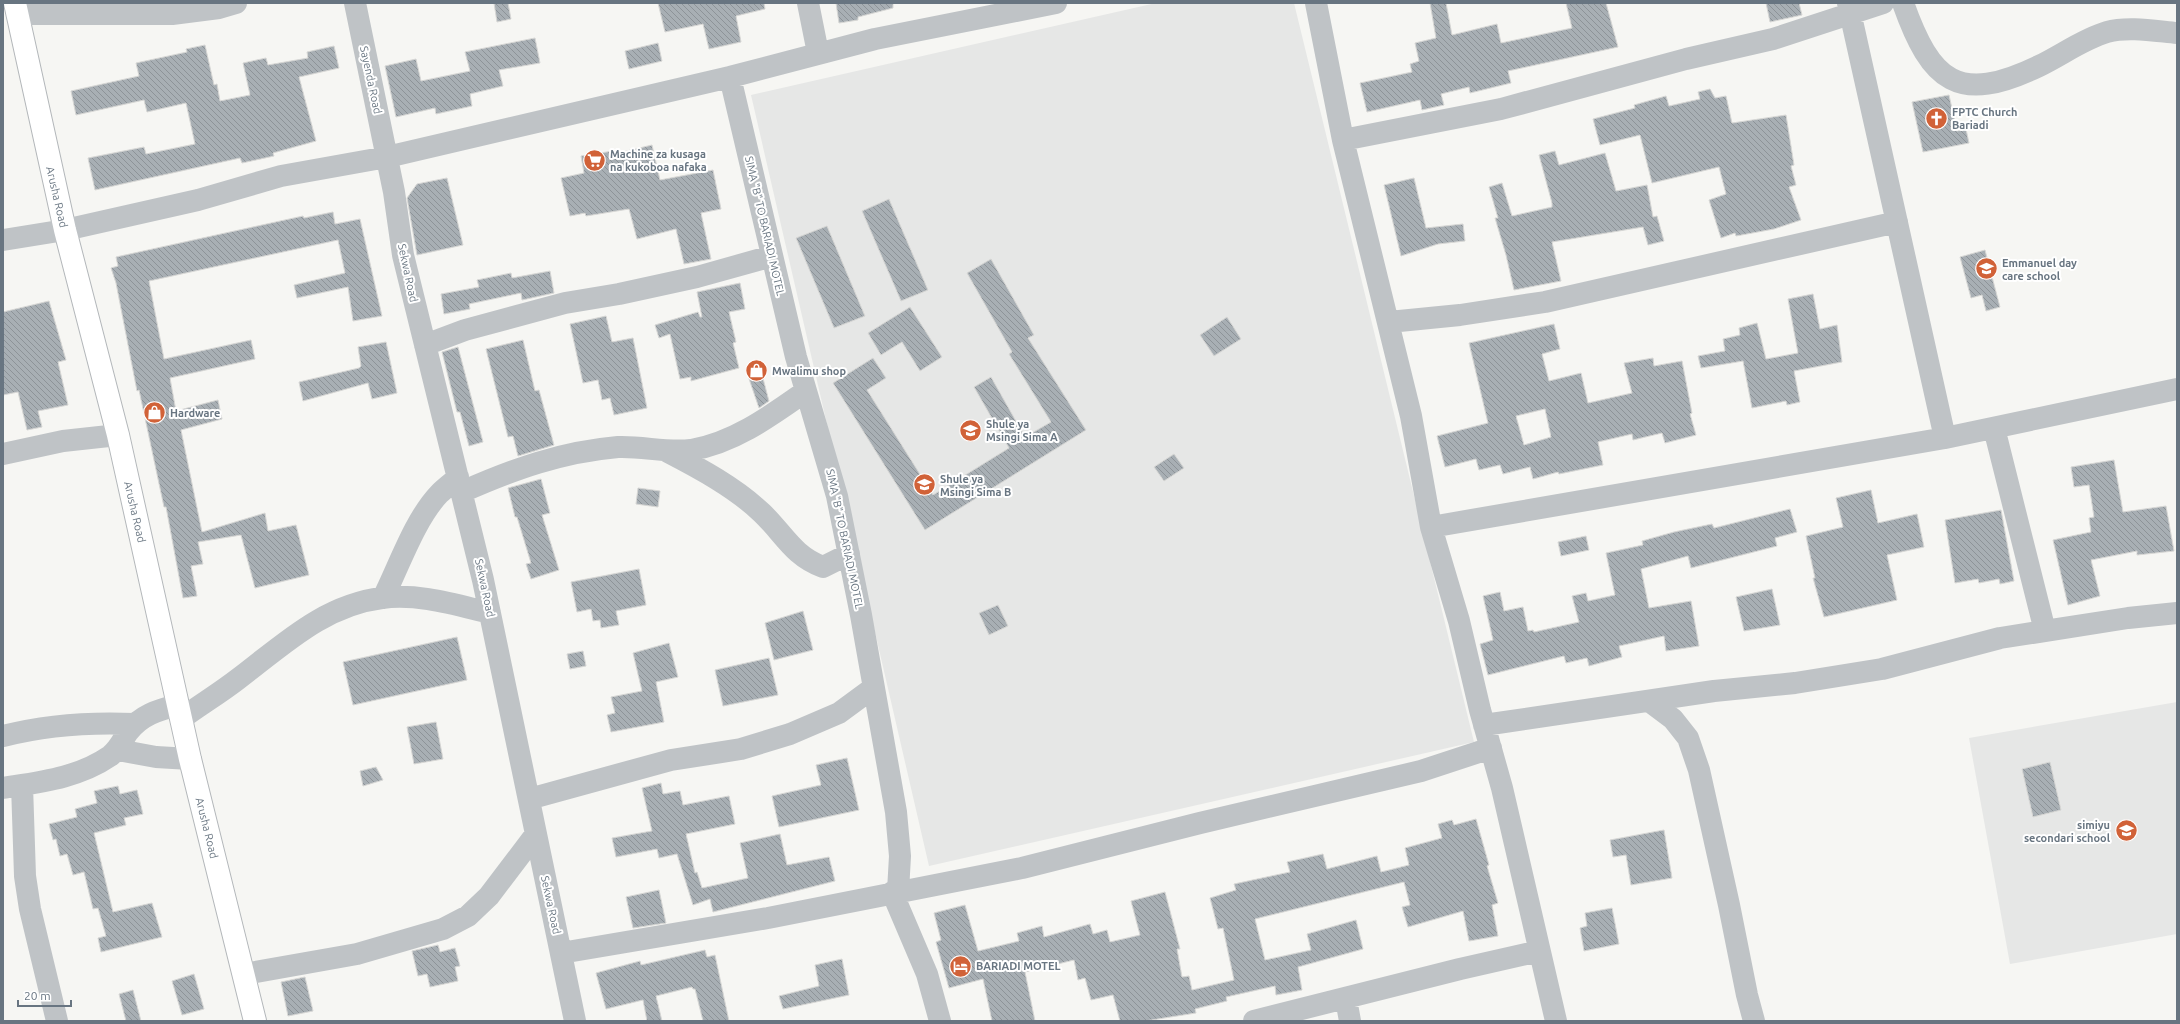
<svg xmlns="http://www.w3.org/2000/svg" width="2180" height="1024" viewBox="0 0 2180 1024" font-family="Ubuntu,sans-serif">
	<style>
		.built { fill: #e6e7e6 }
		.building { fill: url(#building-back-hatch); stroke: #d7d7d5; fill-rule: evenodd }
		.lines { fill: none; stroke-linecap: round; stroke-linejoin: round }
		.major-casing { stroke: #b3b7ba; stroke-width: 24 }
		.minor { stroke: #bfc3c6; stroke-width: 22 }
		.major { stroke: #fff; stroke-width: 22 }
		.labels { text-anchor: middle; stroke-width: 4; stroke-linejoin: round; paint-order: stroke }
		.street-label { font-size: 11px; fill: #687581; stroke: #fff }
		.poi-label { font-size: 11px; font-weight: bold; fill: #687581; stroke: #fff; text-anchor: start }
	</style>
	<defs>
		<pattern id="building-back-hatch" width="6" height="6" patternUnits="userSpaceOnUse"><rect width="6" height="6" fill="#a8afb4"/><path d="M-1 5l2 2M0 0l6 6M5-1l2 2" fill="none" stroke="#8d9398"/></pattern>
	</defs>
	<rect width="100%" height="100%" fill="#f6f6f3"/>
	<path class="built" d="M1156 3H1294L1474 742 929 866 751 95Z
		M2177 702V934L2010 964 1969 738Z"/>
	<path class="building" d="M494 3H508L511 19 497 22Z
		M658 3H764L765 9 736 16 741 42 709 49 703 24 665 32Z
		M836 3H893V8L858 17V20L839 23Z
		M1430 3H1446L1452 35 1497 24 1501 43 1572 28 1566 3H1606L1618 47 1508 71 1511 83 1470 93 1469 87 1441 94 1444 105 1422 110 1420 100 1367 112 1360 83 1412 72 1410 64 1419 61 1415 43 1436 38Z
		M1766 3H1799L1802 15 1770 22Z
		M535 38 540 63 499 70 503 86 470 94 472 106 436 114 435 108 396 117 385 66 416 59 421 81 470 71 465 52Z
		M658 43 662 61 629 69 625 51Z
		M205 45 214 85 217 84 220 101 250 95 243 63 266 58 268 65 308 58 307 52 334 46 339 68 299 77 316 141 273 153 274 156 242 163 240 158 95 190 88 158 144 147 146 154 195 144 186 103 147 112 144 100 76 115 71 91 139 76 136 63 187 52 186 49Z
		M1710 89 1715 98 1726 96 1732 123 1786 115 1794 165 1791 166 1796 185 1789 187 1801 220 1774 229 1736 236 1735 233 1721 238 1709 200 1726 194 1719 167 1652 183 1640 135 1600 145 1593 119 1635 108 1634 105 1666 96 1669 106 1700 99 1698 92Z
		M1949 95 1957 131 1966 129 1969 143 1923 152 1912 102Z
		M652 145 660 180 713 170 721 209 701 213 711 259 684 264 676 229 637 239 629 209 586 216 585 213 570 216 561 178 584 173 581 156 613 151 614 154Z
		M1555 151 1559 165 1605 153 1616 191 1647 185 1653 217 1657 216 1664 241 1648 245 1643 227 1552 242 1561 281 1514 290 1506 255 1495 218H1498L1489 187 1502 183 1512 216 1552 207V203L1539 155Z
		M447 178 463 245 417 255 407 198 417 184Z
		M1414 178 1426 228 1463 224 1465 241 1438 244 1401 256 1384 185Z
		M889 199 928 290 901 301 862 211Z
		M333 212 335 224 360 219 382 316 353 321 348 287 297 298 294 285 345 273 338 240 149 281 164 359 251 340 255 359 170 378 176 411 218 400 222 419 181 430 202 532 265 513 268 531 296 525 309 575 255 588 241 535 198 542 203 564 191 566 197 596 183 598 166 507H164L139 390 137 391 116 283 111 268 118 266 116 257 303 216 304 218Z
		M827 226 865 316 834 328 796 238Z
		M1985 250 2000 307 1986 311 1982 295 1971 298 1960 257Z
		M991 259 1034 335 1028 338 1086 430 925 530 833 383 873 358 886 378 867 390 933 495 1009 448 974 387 991 377 1025 437 1051 422 1009 354 1012 352 967 273Z
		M550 271 554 293 522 300 521 293 469 304 470 309 444 314 441 294 479 287 477 280 511 273 512 278Z
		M740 283 745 309 729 312 736 342 733 343 739 368 691 381V377L680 379 670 334 659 338 655 325 698 312 700 317H702L697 292Z
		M1813 294 1820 329 1837 325 1842 362 1794 371 1800 402 1787 405 1786 401 1752 408 1743 361 1701 368 1698 356 1725 351 1723 339 1740 335 1739 328 1757 323 1766 359 1798 353 1788 299Z
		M49 301 66 360 58 362 68 405 38 411 42 427 27 430 18 392 3 395V312Z
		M910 307 942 357 920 371 902 342 881 355 868 333Z
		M606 316 612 342 633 338 647 408 614 415 610 398 602 400 598 380 583 383 570 324Z
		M1227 317 1241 339 1214 356 1200 335Z
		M1554 324 1560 349 1542 354 1549 381 1581 373 1588 403 1632 393 1624 363 1653 358 1654 366 1682 361 1692 413 1690 414 1696 435 1665 443 1662 433 1633 440 1632 434 1598 442 1603 465 1559 474 1558 472 1533 479 1530 467 1503 474 1500 465 1479 470 1476 459 1445 467 1437 436 1488 423 1469 343ZM1545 409 1551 437 1524 445 1516 416Z
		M523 340 535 391 539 390 554 445 518 456 513 436 508 437 486 349Z
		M386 342 397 393 372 399 368 383 303 401 299 382 359 368 361 366 358 347Z
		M458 347 483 442 469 446 460 412H457L442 352Z
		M760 367 769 401 759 408 746 370Z
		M1174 454 1184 468 1164 481 1154 467Z
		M2114 460 2123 512 2166 506 2174 551 2137 555V551L2091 560 2100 596 2068 605 2053 540 2091 532 2089 518 2094 517 2089 485 2074 487 2071 467Z
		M541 479 550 513 542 515 559 570 531 579 526 564 531 563 517 517H515L508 488Z
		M638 488 660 491 658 507 636 504Z
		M1871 490 1878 523 1917 514 1924 547 1887 555 1897 600 1824 617 1813 578H1815L1806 536 1843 527 1836 498Z
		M1790 509 1797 532 1775 538 1777 546 1691 568 1688 556 1641 569 1649 608 1691 601 1699 646 1666 651 1664 636 1619 646 1622 657 1589 666 1587 658 1566 663 1564 656 1488 675 1480 644 1493 640 1483 596 1500 592 1504 611 1523 607 1528 631 1533 630 1534 632 1579 622 1572 596 1586 593 1588 601 1615 595 1606 553 1643 545 1642 541 1674 532 1712 524 1714 528Z
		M2001 510 2014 581 2000 584 1999 579 1979 583 1978 579 1955 583 1945 520Z
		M1586 536 1589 550 1561 556 1558 542Z
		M639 569 646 605 616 611 619 625 601 628 600 620 593 621 591 609 577 612 571 582Z
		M1772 589 1780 625 1744 631 1736 597Z
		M998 605 1008 626 989 635 979 613Z
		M803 611 813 650 774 660 765 623Z
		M457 637 467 680 353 705 343 662Z
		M669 643 678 677 656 682 664 722 611 732 607 715 615 713 611 697 642 691 633 653Z
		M583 651 586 666 570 669 567 654Z
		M769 658 778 695 723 706 715 670Z
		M436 722 443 759 414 764 407 727Z
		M847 758 859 810 779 827 772 796 821 785 816 765Z
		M2050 762 2061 810 2033 817 2022 769Z
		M376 767 383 780 363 786 360 771Z
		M661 783 663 794 680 791 683 805 729 796 735 824 686 834 695 873 697 872 702 888 748 878 740 843 780 834 787 865 829 857 835 881 713 912 710 899 693 905 677 854 659 858 657 849 616 857 612 838 652 831 642 788Z
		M118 786 120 794 137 790 143 814 124 818 126 825 94 833 113 912 152 903 162 937 101 952 98 938 106 936 98 908 93 909 84 872 73 875 67 854 60 856 56 839 53 840 49 824 77 817 75 809 97 803 94 791Z
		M1476 819 1489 865 1487 866 1498 903 1492 905 1498 936 1469 941 1463 911 1408 927 1402 907 1410 905 1404 882 1255 919 1265 960 1311 950 1307 934 1356 920 1363 949 1298 967 1302 990 1276 995 1275 986 1226 997 1227 1001 1195 1009 1196 1013 1145 1021H1120L1113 995 1091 1000 1085 978 1078 980 1074 960 1025 972 1035 1021H992L983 979 949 988 936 942 941 940 934 913 965 905 978 951 1019 941 1017 933 1042 926 1044 937 1090 924 1093 934 1107 930 1110 942 1140 935 1131 901 1165 892 1180 949H1177L1182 977 1189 976 1192 990 1234 980 1223 928 1218 929 1210 898 1236 890 1234 884 1290 872 1287 862 1323 854 1327 869 1377 856 1381 872 1409 865 1405 848 1442 838 1438 824 1452 820 1454 825Z
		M1664 830 1672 878 1631 885 1626 855 1613 857 1610 840Z
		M659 890 666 923 633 928 626 897Z
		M1612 908 1619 944 1584 951 1580 928 1587 926 1585 913Z
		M438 945 440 952 455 948 460 966 455 967 458 981 430 987 427 974 418 976 412 951Z
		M705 950 707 957 715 955 729 1021H703L695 989H693L692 987 656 996 662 1021H647L643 1000 606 1009 596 973 640 961 641 965Z
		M842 959 849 995 783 1009 779 996 819 986 815 965Z
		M194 974 204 1009 182 1015 172 981Z
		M305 977 313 1011 288 1016 281 982Z
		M133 990 141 1021H126L119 994Z"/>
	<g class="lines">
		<defs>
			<path id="major" d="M15 3 65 230 118 435 190 759 255 1021"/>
		</defs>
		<use href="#major" class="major-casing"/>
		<path class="minor" d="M355 3 394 192 403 255 483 580 575 1021
			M808 3 818 53
			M1316 3 1343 140 1411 416 1431 527 1459 621 1480 710 1502 788 1556 1021
			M1848 3 1945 438
			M1903 3C1931 82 1958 105 2039 66 2062 55 2083 39 2107 32 2128 26 2155 31 2177 33
			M17 14H172L219 8 236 3
			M730 77 796 357 837 496 861 615 896 812 900 856 898 891
			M1343 140 1501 109 1686 59 1773 39 1883 3
			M3 240 65 230 198 200 281 176 387 157 730 77 875 39 1056 3
			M1389 322 1460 315 1545 302 1897 222
			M425 345 465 330 565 303 619 294 697 277 772 256
			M1994 428 2045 631
			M668 452C699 468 736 488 762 513 784 534 793 556 823 567L849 554
			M3 454 63 441 118 435
			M462 492C514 469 561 452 618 447 643 446 666 453 691 450 734 443 772 415 806 391
			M1431 527 1945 438 2177 389
			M383 598C399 566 415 519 439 494 445 488 452 483 458 477
			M1649 701 1673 719 1688 738 1699 770 1729 905 1747 995 1754 1021
			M181 719C200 705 220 693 238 679 283 645 324 605 382 598 418 593 456 605 490 613
			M1484 725 1714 691 1795 683 1882 669 2000 638 2128 618 2177 613
			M3 736C46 725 91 722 135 724
			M118 750 156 757 190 759
			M22 785 25 876 30 909 57 1021
			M3 788C40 782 78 778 110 756 119 749 122 741 128 732 141 715 158 710 178 705
			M529 799 671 760 741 749 790 734 839 713 873 688
			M892 892 927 974 940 1021
			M561 953 768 918 1022 868 1200 823 1421 771 1491 748
			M244 974 357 954 443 929 468 916 489 896 536 834
			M1346 999 1350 1021
			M1254 1021 1460 969 1539 951"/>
		<use href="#major" class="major"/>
	</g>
	<defs>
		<symbol id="church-disc" viewBox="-11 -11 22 22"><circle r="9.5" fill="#d16238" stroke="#fff"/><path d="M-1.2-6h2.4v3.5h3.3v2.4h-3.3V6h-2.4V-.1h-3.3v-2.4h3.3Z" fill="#fff"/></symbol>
		<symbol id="supermarket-disc" viewBox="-11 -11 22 22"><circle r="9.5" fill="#d16238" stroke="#fff"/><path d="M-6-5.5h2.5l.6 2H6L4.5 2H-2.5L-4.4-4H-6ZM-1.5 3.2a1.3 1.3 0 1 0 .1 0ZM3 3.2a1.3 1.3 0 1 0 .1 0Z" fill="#fff"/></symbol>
		<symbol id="school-disc" viewBox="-11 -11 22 22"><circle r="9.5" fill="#d16238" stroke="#fff"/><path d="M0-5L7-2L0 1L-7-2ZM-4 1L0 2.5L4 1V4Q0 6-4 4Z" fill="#fff"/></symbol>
		<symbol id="shop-disc" viewBox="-11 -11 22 22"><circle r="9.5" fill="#d16238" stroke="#fff"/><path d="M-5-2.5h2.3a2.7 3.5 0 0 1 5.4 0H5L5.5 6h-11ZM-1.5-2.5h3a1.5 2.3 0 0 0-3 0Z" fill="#fff"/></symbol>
		<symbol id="hotel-disc" viewBox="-11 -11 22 22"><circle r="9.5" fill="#d16238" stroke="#fff"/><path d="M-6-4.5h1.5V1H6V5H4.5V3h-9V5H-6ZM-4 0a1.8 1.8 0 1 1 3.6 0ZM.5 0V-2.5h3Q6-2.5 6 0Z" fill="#fff"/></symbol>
	</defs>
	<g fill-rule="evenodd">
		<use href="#church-disc" x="1924" y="106" width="25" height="25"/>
		<use href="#supermarket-disc" x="582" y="148" width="25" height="25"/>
		<use href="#school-disc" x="1974" y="256" width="25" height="25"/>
		<use href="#shop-disc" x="744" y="358" width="25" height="25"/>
		<use href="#shop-disc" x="142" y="400" width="25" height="25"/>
		<use href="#school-disc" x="958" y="418" width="25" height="25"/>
		<use href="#school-disc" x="912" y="472" width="25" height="25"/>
		<use href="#school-disc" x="2114" y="818" width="25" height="25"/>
		<use href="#hotel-disc" x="948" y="954" width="25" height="25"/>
	</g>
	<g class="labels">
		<g class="street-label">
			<text transform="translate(371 80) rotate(78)" y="4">Sayenda Road</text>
			<text transform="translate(57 197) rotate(77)" y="4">Arusha Road</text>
			<text transform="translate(765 226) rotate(77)" y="4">SIMA "B" TO BARIADI MOTEL</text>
			<text transform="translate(408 273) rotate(78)" y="4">Sekwa Road</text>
			<text transform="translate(135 512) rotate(77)" y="4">Arusha Road</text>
			<text transform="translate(845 539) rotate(78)" y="4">SIMA "B" TO BARIADI MOTEL</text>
			<text transform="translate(485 588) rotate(78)" y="4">Sekwa Road</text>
			<text transform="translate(207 828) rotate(76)" y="4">Arusha Road</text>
			<text transform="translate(551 905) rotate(78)" y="4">Sekwa Road</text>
		</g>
		<g class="poi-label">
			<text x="1952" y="116">FPTC Church<tspan x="1952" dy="13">Bariadi</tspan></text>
			<text x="610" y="158">Machine za kusaga<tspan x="610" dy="13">na kukoboa nafaka</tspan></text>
			<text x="2002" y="267">Emmanuel day<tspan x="2002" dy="13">care school</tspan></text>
			<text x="772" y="375">Mwalimu shop</text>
			<text x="170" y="417">Hardware</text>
			<text x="986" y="428">Shule ya<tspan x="986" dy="13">Msingi Sima A</tspan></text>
			<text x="940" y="483">Shule ya<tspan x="940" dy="13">Msingi Sima B</tspan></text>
			<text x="2110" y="829" text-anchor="end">simiyu<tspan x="2110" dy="13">secondari school</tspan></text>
			<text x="976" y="970">BARIADI MOTEL</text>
		</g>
	</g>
	<rect width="2180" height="1024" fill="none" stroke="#687581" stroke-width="8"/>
	<path d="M18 1000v6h53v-6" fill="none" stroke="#687581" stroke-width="2"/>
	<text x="24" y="1000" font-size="12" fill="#687581" stroke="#ffffff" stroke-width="3" paint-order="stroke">20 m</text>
</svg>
